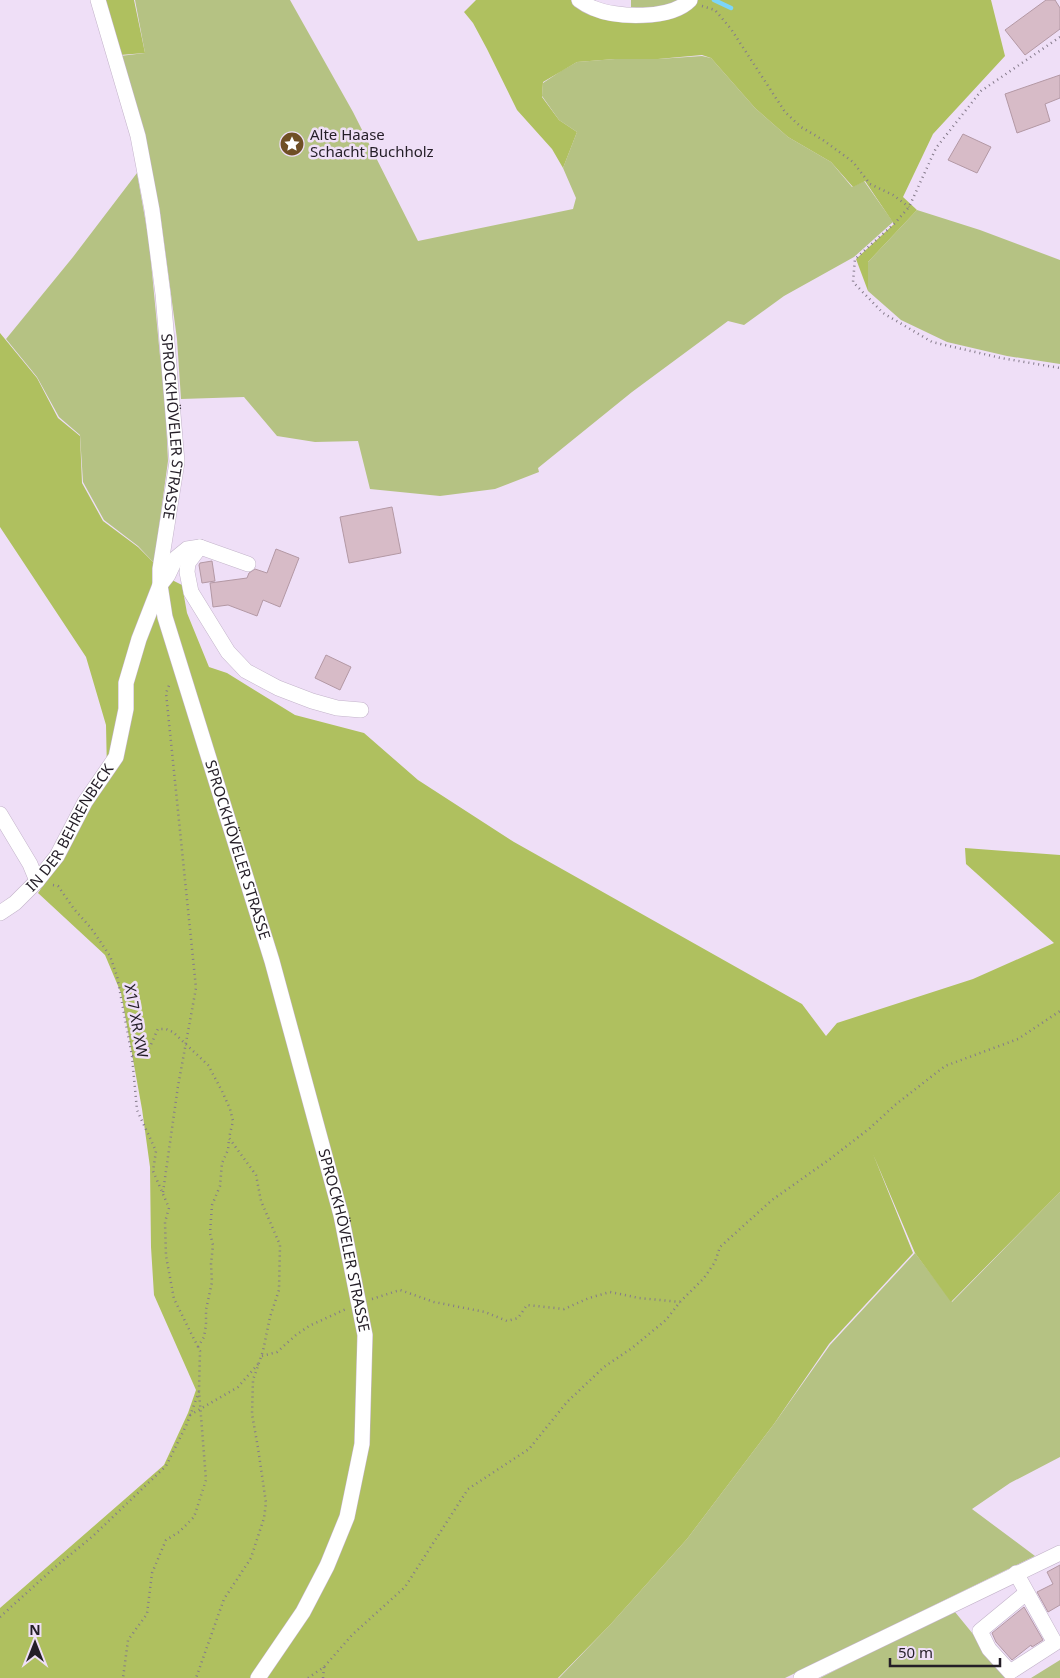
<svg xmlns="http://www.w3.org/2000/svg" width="1060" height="1678" viewBox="0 0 1060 1678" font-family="'Noto Sans',sans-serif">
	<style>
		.green { fill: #b5c283 }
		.forest { fill: #afc05f }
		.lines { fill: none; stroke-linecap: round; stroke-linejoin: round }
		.stream { stroke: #7cd5f9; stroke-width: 4.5 }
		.building { fill: #d7bbc7; stroke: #b398a4 }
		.minor-casing { stroke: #c3b4ca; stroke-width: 16 }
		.path { stroke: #847a8a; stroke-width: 2.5; stroke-dasharray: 1 4; stroke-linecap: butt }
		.minor { stroke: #fff; stroke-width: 15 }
		.labels { text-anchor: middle; stroke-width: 5; stroke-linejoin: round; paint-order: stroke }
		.poi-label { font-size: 15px; fill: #241e27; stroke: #efdff7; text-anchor: start }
		.street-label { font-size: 15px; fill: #241e27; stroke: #efdff7 }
	</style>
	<rect width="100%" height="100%" fill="#efdff7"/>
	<path class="green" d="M135 0H290L353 112 418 241 573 209 576 198 563 168 577 132 559 120 542 96 543 83 561 71 577 62 615 59H658L702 56 711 58 755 108 788 137 831 162 852 187 864 181 893 222 854 257 784 296 744 325 728 321 632 392 538 468 539 472 495 489 440 496 370 489 358 441 315 442 277 436 244 397 181 399 177 339 160 213 120 56 145 53Z
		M631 0H682L664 10 631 12Z
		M137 173 149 241 160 356 164 379 168 461 154 563 138 546 104 520 83 482 80 435 59 417 37 377 6 339 73 257Z
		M917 210 980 230 1060 260V364L1007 356 947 342 901 320 868 291V262Z
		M1060 1192V1457L1010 1483 972 1509 1035 1556 785 1678H559L610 1625 687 1539 774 1424 830 1345 915 1253 952 1302Z
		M955 1612 1009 1678H820L897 1639Z
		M1060 1660V1678H1031Z"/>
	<path class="forest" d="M105 0H134L145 53 120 55Z
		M476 0H572L619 17 694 0H991L1005 56 933 134 903 197 917 210 868 262V291L856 259 894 224 865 181 853 187 831 162 788 137 755 108 711 58 702 55 658 59H615L577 62 543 82 542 97 559 120 577 132 563 168 552 149 517 110 487 49 473 23 464 12Z
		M0 333 37 378 58 418 80 436 82 483 103 521 138 547 170 579 182 585 187 613 209 667 227 673 295 715 364 733 418 780 514 842 802 1004 826 1036 837 1023 973 979 1054 943 966 864 965 848 1060 855V1192L951 1302 915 1253 873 1154 913 1253 829 1344 774 1424 687 1539 610 1625 558 1678H0V1608L164 1465 188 1413 196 1390 154 1295 151 1247 150 1167 142 1109 121 993 105 955 38 893 56 867 107 772 106 725 86 657 0 527Z"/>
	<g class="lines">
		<path class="stream" d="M714 0 731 8"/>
	</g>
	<path class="building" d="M1046 0H1055L1060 8V29L1025 55 1005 30Z
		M1060 75V98L1045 104 1050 121 1017 133 1005 94Z
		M963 134 991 147 977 173 948 160Z
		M392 507 401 553 349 563 340 517Z
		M276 549 299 558 280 607 263 600 257 616 228 605 213 607 210 583 247 578 249 573 255 569 267 573Z
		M212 561 215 581 202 583 199 565 200 563Z
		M326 655 351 667 340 690 315 678Z
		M1060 1565V1605L1048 1612 1037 1592 1053 1584 1047 1572Z
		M1024 1607 1043 1640 1032 1647 1031 1645 1012 1660 996 1642 992 1633Z"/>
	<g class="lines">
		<defs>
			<g id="minor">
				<path id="s1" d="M98 0 138 136 152 210 163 294 177 462 160 569V585L165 617 272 961 341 1215 365 1335 362 1444 347 1517 327 1566 303 1612 258 1678"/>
				<path d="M579 0C583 3 588 6 593 8 616 18 671 20 690 0"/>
				<path d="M200 547 188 563 187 572 191 592 228 652 246 671 278 688 312 701 337 708 361 710"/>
				<path d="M0 814 30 864 37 881"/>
				<path id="s2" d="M0 913 15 903 37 881 57 856 85 802 116 757 126 709V683L139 639 160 585 168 575 176 558 187 549 200 547 248 564"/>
				<path d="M1016 1573 1055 1643 1010 1672 989 1649 980 1631 1026 1593"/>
				<path d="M801 1678 1060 1553"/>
			</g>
		</defs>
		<use href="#minor" class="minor-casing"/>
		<path class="path" d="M702 6 715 10 731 29 785 112 801 127 823 140 853 162 870 184 893 195 909 207
			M1060 37 981 91 936 148 909 207 895 223 855 259 853 282 883 313 932 342 1001 358 1060 368
			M53 885 58 886 74 909 91 928 110 956 117 976 132 1056 137 1110 156 1151 153 1171 169 1208 165 1222 166 1256 174 1299 200 1351 199 1391 206 1480 194 1517 179 1532 166 1540 152 1573 147 1614 128 1640 123 1678
			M132 1056C148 1061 152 1040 158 1029H166L173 1032 208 1065 222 1091 230 1109 233 1121 229 1138 256 1175 261 1201 280 1245 279 1290 270 1317 263 1351 253 1380 252 1414 258 1448 266 1503 264 1518 251 1558 224 1599 196 1678
			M163 1192 178 1086 196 988 166 693 170 683
			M372 1299 400 1290 434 1302 485 1312 507 1321 518 1318 527 1305 564 1309 589 1298 610 1292 639 1298 680 1302
			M198 1347 204 1337 206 1325V1310L212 1282 211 1264 213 1245 210 1233 212 1205 220 1186 222 1163 228 1150 229 1139
			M262 1356 277 1352 296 1335 309 1326 346 1309
			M190 1415 238 1387 259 1363
			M0 1617 53 1569 93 1536 166 1466 186 1426 199 1392
			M308 1678 324 1667 352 1635 405 1587 468 1489 529 1449 567 1402 604 1367 632 1348 666 1320 680 1302 704 1278 715 1262 720 1247 772 1200 830 1159 870 1128 895 1105 945 1066 1018 1039 1060 1011
			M323 1678 324 1667"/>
		<use href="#minor" class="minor"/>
	</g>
	<defs>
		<symbol id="sight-disc" viewBox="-11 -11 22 22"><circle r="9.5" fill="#6f4f25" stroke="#efdff7"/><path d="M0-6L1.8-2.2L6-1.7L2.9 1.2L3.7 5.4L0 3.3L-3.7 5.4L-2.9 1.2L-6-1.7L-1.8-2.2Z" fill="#fff"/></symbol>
	</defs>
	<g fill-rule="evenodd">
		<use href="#sight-disc" x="278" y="130" width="28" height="28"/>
	</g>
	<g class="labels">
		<g class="poi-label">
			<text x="310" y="140">Alte Haase<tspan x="310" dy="17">Schacht Buchholz</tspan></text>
		</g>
		<g class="street-label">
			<text dy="5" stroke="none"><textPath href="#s1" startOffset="435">SPROCKHÖVELER STRASSE</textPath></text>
			<text dy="5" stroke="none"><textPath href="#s2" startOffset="112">IN DER BEHRENBECK</textPath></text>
			<text dy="5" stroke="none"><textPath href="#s1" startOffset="871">SPROCKHÖVELER STRASSE</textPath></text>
			<text transform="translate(136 1021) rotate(80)" y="5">X17 XR XW</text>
			<text dy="5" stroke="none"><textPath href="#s1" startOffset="1276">SPROCKHÖVELER STRASSE</textPath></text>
		</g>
	</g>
	<g transform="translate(35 1643)" stroke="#efdff7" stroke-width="4" paint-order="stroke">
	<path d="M0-4L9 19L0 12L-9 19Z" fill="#241e27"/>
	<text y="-8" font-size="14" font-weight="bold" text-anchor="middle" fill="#241e27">N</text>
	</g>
	<path d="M890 1658v8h110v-8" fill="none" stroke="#241e27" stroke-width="2.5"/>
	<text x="898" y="1658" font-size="15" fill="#241e27" stroke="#efdff7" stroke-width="4" paint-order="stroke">50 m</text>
</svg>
